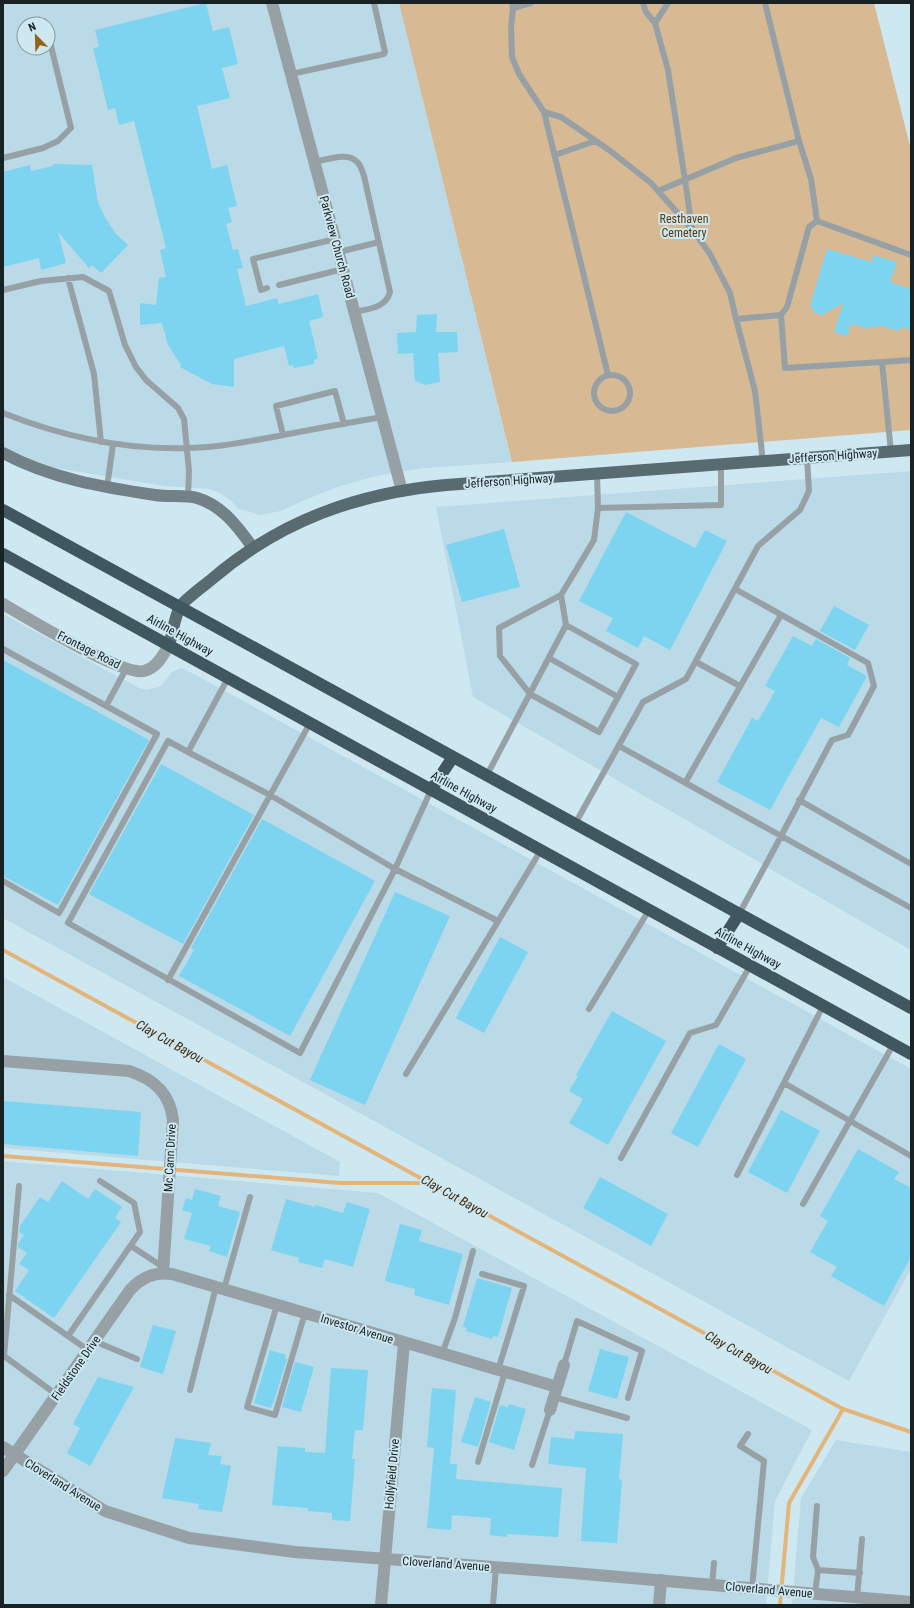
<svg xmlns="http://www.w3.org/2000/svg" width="914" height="1608" viewBox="0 0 914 1608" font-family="'Roboto Condensed',sans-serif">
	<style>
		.built { fill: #b9dae6; fill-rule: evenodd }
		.green { fill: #d7b994 }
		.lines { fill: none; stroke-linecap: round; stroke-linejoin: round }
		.stream { stroke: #e4b57a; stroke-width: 4 }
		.building { fill: #7dd4f0 }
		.lane { stroke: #97a1a5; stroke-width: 6 }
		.street { stroke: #97a1a5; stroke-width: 12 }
		.secondary { stroke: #728187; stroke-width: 12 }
		.primary { stroke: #586b71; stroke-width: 12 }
		.highway { stroke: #41575f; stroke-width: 12 }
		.labels { text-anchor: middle; stroke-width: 4; stroke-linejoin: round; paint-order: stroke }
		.park-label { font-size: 12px; fill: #593a0a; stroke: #cee8f1 }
		.street-label { font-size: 12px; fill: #182124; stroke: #cee8f1 }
		.water-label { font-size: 13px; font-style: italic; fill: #3f2c11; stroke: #cee8f1 }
	</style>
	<rect width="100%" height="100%" fill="#cee8f1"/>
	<path class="built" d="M3 3H399L512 462 424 468 376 476 340 486 302 501 281 511 260 515 239 509 230 500 220 493 209 489 164 486 50 467 3 447ZM24 24H48V48H24Z
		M911 471V950L473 697 436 507Z
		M3 614 139 688 147 690 161 686 172 672 181 668 196 675 911 1069V1269L849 1381 3 918Z
		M3 977 340 1162 339 1176 3 1148Z
		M3 1161 378 1193 812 1430 775 1501 766 1605H3Z
		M836 1440 911 1452V1605H792L801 1498Z"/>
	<path class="green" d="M399 3H874L911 150V430L512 462Z"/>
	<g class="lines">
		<path class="stream" d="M3 950 843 1409 911 1432
			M3 1156 340 1183H428
			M780 1605 789 1503 843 1409"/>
	</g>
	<path class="building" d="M206 3 213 31 229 27 238 64 222 68 230 98 197 106 212 169 227 165 237 206 228 208 232 222 226 224 233 250 238 249 243 268 237 269 246 306 277 298 279 304 318 294 323 317 309 321 318 358 314 360V364L294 368 293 365 289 366 284 346 234 359V387L212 384 180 367 181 365 168 345 162 323 140 325V303L156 305 159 278 166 277 160 250 166 248 134 121 119 125 115 108 108 110 93 48 99 47 95 30Z
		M53 164 92 165 98 203 106 219 116 234 128 245 101 273 92 265 89 268 58 232 66 263 41 270 39 258 3 267V172L30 165 31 171 53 166Z
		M827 249 872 262 873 255 897 262 890 282 911 289V330L901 327 899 331 878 325 877 328 871 326 870 329 851 324 847 336 834 332 843 303 822 315 815 313 810 305Z
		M437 314 436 332H457L458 352 438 353 440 382 426 385 415 381 413 353 398 354 397 333 416 332 417 315Z
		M626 512 695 548 705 530 727 541 670 650 644 636 638 648 606 631 613 618 579 601Z
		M504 529 520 587 462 602 446 545Z
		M834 606 869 625 855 650 820 631Z
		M793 636 812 646 816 639 850 658 847 665 867 676 839 727 821 718 770 810 717 782 752 718 758 721 775 691 765 686Z
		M3 660 149 740 58 905 3 876Z
		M161 764 254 815 183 944 89 894Z
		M262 819 375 881 290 1036 179 976 194 950 191 948Z
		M395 892 450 916 365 1105 310 1080Z
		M500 937 528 952 484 1033 456 1018Z
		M612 1011 666 1041 608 1145 569 1123 583 1099 569 1091 578 1076 576 1075Z
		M719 1044 746 1059 698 1147 671 1133Z
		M3 1101 141 1112 138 1156 3 1144Z
		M781 1110 820 1131 787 1193 748 1172Z
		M858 1149 899 1172 894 1179 911 1188V1257L884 1306 831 1276 837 1267 810 1252 828 1221 820 1216Z
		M600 1177 668 1214 651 1246 583 1208Z
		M62 1181 88 1199 95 1189 122 1207 115 1218 121 1222 54 1318 15 1291 29 1270 19 1264 27 1253 18 1247V1244L24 1235 19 1232 20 1226 40 1197 48 1202Z
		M195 1189 221 1196 218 1206 240 1212 227 1257 209 1251 211 1246 184 1239 192 1213 182 1210 186 1198 192 1200Z
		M286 1199 315 1207V1205L343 1213 347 1202 370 1209 353 1267 325 1259 322 1268 298 1262 299 1258 271 1250Z
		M400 1224 422 1230 419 1241 463 1254 449 1305 414 1295 415 1289 385 1281Z
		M477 1278 512 1288 498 1337 493 1336 492 1339 466 1331 467 1328 463 1327Z
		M153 1325 176 1331 163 1374 140 1367Z
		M600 1349 629 1357 617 1399 588 1391Z
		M270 1350 286 1355 285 1359H287L273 1404H272L271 1408 254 1403Z
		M295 1362 314 1367 301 1412 282 1407Z
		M331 1368 368 1370 363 1430H355L352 1459H355L350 1521 332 1520V1513L308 1511V1508L272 1505 278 1446 305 1448V1452L325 1453Z
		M98 1377 134 1387 90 1466 67 1453 80 1428 73 1424Z
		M432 1388 456 1390 450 1464H457L456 1479 562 1488 558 1537 507 1534V1537L490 1535 491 1518 452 1515 451 1530 427 1528 434 1448 427 1447Z
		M475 1397 491 1402 478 1447 461 1442Z
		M509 1404 526 1409 514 1450 489 1442 500 1405 508 1407Z
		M575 1431 623 1434 619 1479 622 1480 617 1543 581 1541 586 1468 548 1464 551 1437 574 1439Z
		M175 1438 211 1443 208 1455 222 1456 220 1464 231 1466 222 1512 198 1509 199 1504 162 1498Z"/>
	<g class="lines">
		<path class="lane" d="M512 3 513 8 511 28 512 57 519 74 544 112 561 117 609 150 651 183 692 229 710 254 730 293 736 319
			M643 3 646 12 655 23 668 70 685 180 692 228
			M765 3 799 141
			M513 8 531 3
			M44 21 45 24
			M655 23 668 3
			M291 74 384 54 385 52 374 3
			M544 112 608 375
			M555 155 595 141
			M3 158 43 148 58 141 71 128 48 34
			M314 162C326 160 348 151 357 162 361 165 362 171 364 176L390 292C386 308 368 309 355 312
			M658 191 736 158 799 141 811 179 817 221
			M339 252 379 242
			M68 278 94 374 101 442
			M279 285 343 269
			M267 288 261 290 253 259 335 239
			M3 290 41 281 83 277 109 291 125 345 136 367 146 380 178 408 184 419 189 471 188 497
			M781 315 787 307 809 227 817 221 911 255
			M882 362 911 360
			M594 393a18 18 0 1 1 36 0a18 18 0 1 1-36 0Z
			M3 413C61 436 123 450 186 448 215 448 244 442 273 437 309 430 346 423 383 417
			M283 435 276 406 335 391 344 424
			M763 462 755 391 736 319 781 315 785 368 882 362 891 452
			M597 474 598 508 721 505V465
			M107 487 113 444
			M735 589 868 663 874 686 848 735 832 740C801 798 771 856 739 914
			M561 595 499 628 500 656 530 694 599 732 636 664 566 625
			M3 649 157 734 59 913 3 881
			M549 658 618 697
			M696 662 740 686
			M228 678 188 752 168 741 68 923 300 1053 395 869 431 790
			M106 706 126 669
			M619 746 911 908
			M188 752 270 795 395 869 498 921
			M487 775 566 625 561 595 594 540 598 508
			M685 783 781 615
			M799 800 911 864
			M575 824 643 702 686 679 758 546 800 510 809 491 807 458
			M168 980 310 723
			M589 1009 649 910
			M406 1074 541 850
			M784 1083 911 1156
			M621 1158 690 1033 716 1025 750 966
			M737 1175 823 1006
			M19 1186 4 1356 57 1395
			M803 1204 893 1045
			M131 1246 163 1267
			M482 1274 524 1286 498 1370
			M224 1289 250 1197
			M9 1295 88 1350
			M277 1305 247 1407 275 1415 305 1313
			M68 1336 140 1232 134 1203 100 1181
			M94 1341 137 1359
			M442 1354 455 1318 473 1251
			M564 1365 577 1321 642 1351 628 1398
			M190 1390 216 1287
			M554 1397 627 1418
			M748 1434 740 1446 764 1461 752 1588
			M478 1462 505 1372
			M532 1465 550 1410
			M818 1570 860 1573
			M712 1585 714 1563
			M815 1594 818 1570 813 1557 817 1506
			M857 1598 862 1539
			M493 1605 496 1567"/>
		<path class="street" d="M272 3 402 491
			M3 604C27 618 122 676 144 671 157 668 163 655 169 645
			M3 1061 129 1071C154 1079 170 1093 173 1120L163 1273
			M550 1410 564 1365
			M3 1447 105 1511 189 1538 295 1552 573 1573 911 1602
			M3 1471 130 1290C142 1277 154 1272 172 1274L557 1387
			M381 1605 404 1343
			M659 1605 661 1580"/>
		<path class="secondary" d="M3 453C52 479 102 487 155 495 167 497 187 495 197 498 222 505 239 528 253 548"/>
		<path class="primary" d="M169 645C172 636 175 615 180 607 183 601 205 585 212 579 280 521 357 493 446 485L911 450"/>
		<path class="highway" d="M3 510 911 1008
			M3 554 911 1054
			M431 790 453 757
			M717 948 739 914"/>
	</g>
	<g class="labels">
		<g class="park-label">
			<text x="684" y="223">Resthaven<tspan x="684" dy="14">Cemetery</tspan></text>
		</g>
		<g class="street-label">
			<text transform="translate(337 247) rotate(75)" y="4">Parkview Church Road</text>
			<text transform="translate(833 456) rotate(-4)" y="4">Jefferson Highway</text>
			<text transform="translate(509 481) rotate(-4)" y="4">Jefferson Highway</text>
			<text transform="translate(180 635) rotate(29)" y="4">Airline Highway</text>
			<text transform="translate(89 650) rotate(27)" y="4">Frontage Road</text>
			<text transform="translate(464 792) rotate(29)" y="4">Airline Highway</text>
			<text transform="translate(748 948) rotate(29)" y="4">Airline Highway</text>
			<text transform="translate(170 1158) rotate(-87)" y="4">Mc Cann Drive</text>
			<text transform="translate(357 1329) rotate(17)" y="4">Investor Avenue</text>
			<text transform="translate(76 1368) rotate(-55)" y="4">Fieldstone Drive</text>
			<text transform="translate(392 1474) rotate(-85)" y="4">Hollyfield Drive</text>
			<text transform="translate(63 1485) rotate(32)" y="4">Cloverland Avenue</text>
			<text transform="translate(446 1564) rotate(4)" y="4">Cloverland Avenue</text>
			<text transform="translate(769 1590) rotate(5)" y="4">Cloverland Avenue</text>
		</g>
		<g class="water-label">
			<text transform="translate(170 1041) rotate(29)" y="5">Clay Cut Bayou</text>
			<text transform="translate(455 1196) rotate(29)" y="5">Clay Cut Bayou</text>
			<text transform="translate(739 1352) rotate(29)" y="5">Clay Cut Bayou</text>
		</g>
	</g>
	<rect width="914" height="1608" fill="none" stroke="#182124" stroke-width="8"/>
	<g transform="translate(36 36) rotate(337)"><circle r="19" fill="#cee8f1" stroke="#85989f"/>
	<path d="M0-3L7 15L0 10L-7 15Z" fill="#946214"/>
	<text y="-6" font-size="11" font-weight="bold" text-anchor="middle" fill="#182124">N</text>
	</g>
</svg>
